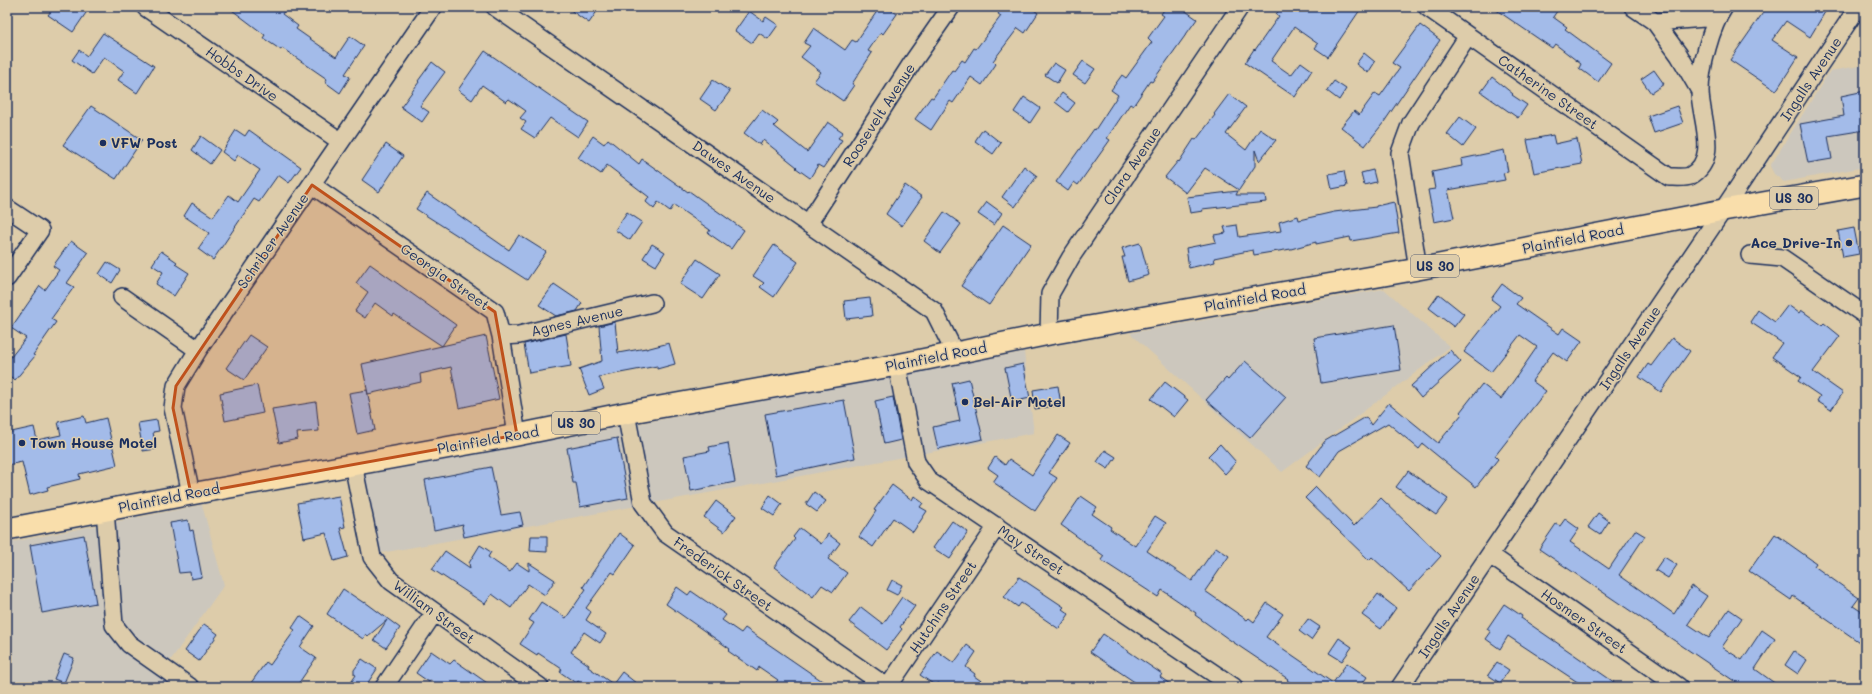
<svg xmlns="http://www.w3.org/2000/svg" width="1872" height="694" viewBox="0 0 1872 694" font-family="Mali,sans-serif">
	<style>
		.built { fill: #ccc7bd }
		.building { fill: #a3bbe9; stroke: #1b2f5e }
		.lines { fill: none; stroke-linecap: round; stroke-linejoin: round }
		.minor-casing { stroke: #1b2f5e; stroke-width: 20 }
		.major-casing { stroke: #1b2f5e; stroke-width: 24 }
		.minor { stroke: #dca; stroke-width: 17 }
		.major { stroke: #f9deab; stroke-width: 21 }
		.marked { fill: #bf511c; fill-opacity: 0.2; stroke: #bf511c; stroke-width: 3; stroke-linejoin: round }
		.poi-dot { fill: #1b2f5e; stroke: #dca; stroke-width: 1.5 }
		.labels { text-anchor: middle; stroke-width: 3; stroke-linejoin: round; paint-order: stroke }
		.shield { fill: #dca; stroke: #555e75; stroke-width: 1 }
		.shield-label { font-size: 13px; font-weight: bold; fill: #1b2f5e }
		.street-label { font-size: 14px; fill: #1b2f5e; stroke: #dca }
		.poi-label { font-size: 14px; font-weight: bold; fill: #1b2f5e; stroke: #dca; text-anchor: start }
	</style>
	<rect width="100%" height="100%" fill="#dca"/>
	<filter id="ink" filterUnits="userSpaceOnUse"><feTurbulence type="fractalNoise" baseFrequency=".025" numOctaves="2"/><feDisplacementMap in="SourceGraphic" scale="8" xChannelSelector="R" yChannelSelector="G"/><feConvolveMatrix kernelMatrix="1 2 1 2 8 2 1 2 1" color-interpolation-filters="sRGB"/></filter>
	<g filter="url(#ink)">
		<path class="built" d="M1865 65V167L1784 182 1774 174 1770 166 1830 71Z
			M1384 289 1450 347 1282 472 1130 333Z
			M1024 352 1034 433 381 553 364 475Z
			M202 505 224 585 160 675 176 687H11L9 686 7 681V543Z"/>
		<path class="building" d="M54 7H90L73 32 48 15Z
			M228 7H287L282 14 298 26 296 29 336 57 350 36 364 46 345 74 350 77 340 93 325 82 327 79 282 48 281 50 263 38 265 35Z
			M566 7H600L589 23Z
			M880 7H887L897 14 883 34 881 32 868 51 872 53 852 84 854 85 843 101 814 81 821 72 801 57 810 46 804 43 814 28 845 50 852 40 856 42Z
			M1002 7H1030L1038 13 1025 33 1018 28 993 61 996 64 982 85 971 77 953 103 950 101 931 130 915 119 931 97 933 98 952 70 954 71 962 60 965 62 974 48 976 49 1001 16 998 14Z
			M1166 7H1180L1197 19 1152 82 1150 81 1133 106 1130 104 1107 138 1110 140 1078 185 1074 182 1068 191 1056 182 1094 129 1095 130 1118 95 1111 90 1122 75 1126 78 1152 42 1148 38 1164 16 1161 14Z
			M1282 7H1362L1328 57 1315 48 1318 44 1294 27 1271 61 1291 75 1301 62 1312 70 1295 97 1245 63 1254 49 1255 50 1279 16 1276 14Z
			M1492 7H1551L1557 11 1553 17 1567 27 1565 29 1611 63 1598 82 1579 68 1581 64 1555 44 1552 48Z
			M1767 7H1828L1810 37 1786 21 1772 40 1798 57 1776 91 1730 60Z
			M749 11 763 21 766 17 778 25 768 39 759 33 752 43 735 31Z
			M1420 25 1440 40 1384 122 1365 146 1341 127 1354 111 1359 115 1375 93 1380 96 1400 68 1392 63Z
			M103 33 154 66 137 93 118 80 124 71 104 57 92 74 72 60 79 50 87 56Z
			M485 51 588 122 578 137 550 118 535 138 521 129 526 122 520 118 526 111 509 99 506 102 482 85 472 100 458 90Z
			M1364 53 1375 62 1368 73 1356 64Z
			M1083 61 1095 69 1085 83 1073 75Z
			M432 62 445 72 420 106 429 112 422 122 401 107 419 82 418 81Z
			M1054 63 1065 70 1057 83 1045 75Z
			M1654 70 1664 84 1651 93 1641 79Z
			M1492 77 1513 94 1512 95 1527 105 1518 118 1481 92Z
			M713 80 730 91 716 110 700 99Z
			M1334 81 1346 89 1339 100 1327 91Z
			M1865 91V130L1828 136 1832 159 1808 163 1800 124 1844 116 1841 96Z
			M1062 93 1075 103 1068 112 1055 102Z
			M1229 94 1246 107 1226 134 1246 150 1260 129 1276 140 1259 161 1255 150V166L1239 190 1205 168 1186 193 1165 177 1178 161 1179 162 1194 139 1196 140 1215 115 1214 114Z
			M1024 97 1040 108 1030 123 1014 112Z
			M91 106 142 140 116 179 63 145Z
			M1677 106 1683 123 1654 133 1648 116Z
			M762 110 778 122 774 126 807 152 828 122 843 132 838 138 842 140 823 168 818 165 810 178 796 168 797 167 763 140 760 145 744 133Z
			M1460 117 1476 129 1463 147 1447 134Z
			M983 129 1001 143 993 154 975 141Z
			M236 130 245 136 249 130 301 167 289 183 278 175 259 202 254 199 213 260 198 249 209 233 184 216 192 203 213 217 229 195 238 202 260 170 238 155 234 161 222 152Z
			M1553 135 1555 144 1577 139 1582 164 1534 173 1527 140Z
			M201 136 220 150 210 164 192 150Z
			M593 136 604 144 608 139 639 164 642 159 688 192 689 191 744 230 731 249 708 233 710 230 674 205 670 211 658 202 654 209 646 202 649 197 607 165 601 174 578 158Z
			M386 144 403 156 379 192 362 180Z
			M1504 150 1508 172 1503 173 1505 180 1448 190 1454 218 1434 222 1428 190 1435 189 1432 172 1462 166 1461 159Z
			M1024 166 1037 176 1015 207 1002 197Z
			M1373 170 1376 182 1364 185 1361 173Z
			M1344 171 1347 186 1332 189 1329 174Z
			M905 185 922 197 902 226 886 214Z
			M1238 191 1236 195H1265L1266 202 1202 209 1203 211 1190 213 1187 197Z
			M427 193 509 250 519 235 546 252 527 280 416 209Z
			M987 202 1002 213 994 225 978 214Z
			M1394 202 1399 233 1351 241 1350 237 1316 244V242L1291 249 1254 255 1253 250 1214 258 1215 262 1189 268 1186 248 1216 242 1214 235 1226 233 1224 227 1237 225 1239 237 1281 231 1279 222 1298 216 1299 220 1334 212 1376 207V206Z
			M627 212 642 222 630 240 615 230Z
			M944 212 961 224 940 253 924 241Z
			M1003 225 1031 244 989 305 961 286Z
			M1854 228 1859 254 1843 257 1838 231Z
			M71 241 88 253 67 283 74 287 51 319 56 322 33 355 35 356 15 380 7 374V362L26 338 11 328 40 286 45 290 59 270 53 266Z
			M1140 243 1149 275 1128 281 1122 257H1125L1122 248Z
			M652 244 665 252 656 266 643 258Z
			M774 245 798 262 774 297 760 287 764 283 753 276Z
			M161 251 177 262 175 264 189 273 174 296 156 284 163 272 152 265Z
			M697 259 720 274 703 299 680 284Z
			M107 262 120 270 112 283 99 274Z
			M370 264 456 325 442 346 394 314 393 316 375 303 365 318 355 311 368 292 356 283Z
			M554 284 582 303 577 311 556 316 539 305Z
			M1502 284 1521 298 1516 304 1559 334 1563 328 1582 341 1567 362 1553 352 1532 381 1546 391 1495 456 1498 459 1476 487 1423 444 1419 449 1388 423 1339 451 1320 477 1306 466 1325 441 1366 417 1371 425 1389 403 1438 443 1462 414 1460 412 1482 384 1501 399 1537 347 1520 335 1491 372 1464 352 1500 306 1491 299Z
			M1439 294 1464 314 1454 327 1429 308Z
			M870 298 872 316 846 319 844 301Z
			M1788 305 1799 313 1801 310 1822 325 1824 323 1840 336 1813 372 1843 393 1831 410 1817 401 1820 396 1798 381 1801 377 1772 357 1782 343 1750 322 1758 310 1775 322Z
			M615 322 618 353 646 348V349L669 343 675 364 657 369V366L599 377 604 389 589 395 579 369 602 361 599 326Z
			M1394 325 1401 370 1321 383 1314 338Z
			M566 334 571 366 529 373 524 344Z
			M249 335 267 347 244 380 226 368Z
			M486 336 499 399 459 408 451 367 420 374 421 382 368 394 362 364Z
			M1672 338 1690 351 1661 392 1639 377 1648 364 1651 366Z
			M1450 350 1461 362 1421 398 1411 386Z
			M1245 361 1286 397 1250 438 1206 400 1226 378 1228 380Z
			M1023 364 1030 398 1012 402 1005 368Z
			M969 379 983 439 938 449 933 427 960 421 952 383Z
			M1165 382 1188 400 1174 417 1151 399Z
			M257 385 263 413 225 421 220 393Z
			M1058 386 1061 405 1035 409 1033 390Z
			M367 390 375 430 357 434 349 393Z
			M893 397 901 440 884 444 875 401Z
			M844 400 855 458 776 475 765 414Z
			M316 402 319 431 297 433 298 439 279 443 272 409Z
			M84 416 86 423 106 418 117 465 79 474 80 479 47 487 48 490 30 495 22 462 7 465V433L34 427 37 440 61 435 58 422Z
			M157 420 159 431 153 432 156 449 143 451 138 423Z
			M1058 435 1070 443 1049 473 1057 478 1035 511 993 482 998 475 988 468 995 457 1005 465 1009 459 1032 475Z
			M617 438 628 498 580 507 576 483H573L567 448Z
			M728 443 735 482 691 491 684 456 710 451 709 447Z
			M1220 444 1236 462 1225 474 1208 456Z
			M1105 450 1116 457 1108 469 1097 462Z
			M491 467 501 515 520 512 523 525 464 537 462 527 463 524 434 530 425 480Z
			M1408 471 1448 499 1436 515 1396 487Z
			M892 485 912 500 914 496 923 503 920 507 927 511 913 532 893 518 873 547 859 537 876 511 874 510Z
			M1316 487 1354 526 1381 498 1441 556 1409 591 1372 557 1369 560 1305 498Z
			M814 492 826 501 817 512 806 504Z
			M770 495 782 504 774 516 762 508Z
			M339 496 345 527 340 528 348 557 334 561 326 533 304 538 297 503Z
			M1081 496 1097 507 1092 514 1111 527 1110 529 1135 546 1155 516 1166 523 1147 551 1192 581 1216 547 1229 556 1205 591 1247 620 1249 618 1254 622 1267 603 1283 614 1266 637 1333 683 1347 663 1367 677 1360 687H1296L1287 680 1288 679 1227 638 1195 615 1196 613 1162 590 1158 597 1101 560 1104 556 1061 525Z
			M716 501 736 516 724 532 704 517Z
			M1598 513 1609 521 1600 535 1588 527Z
			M1565 519 1579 529 1570 542 1609 569 1635 530 1645 536 1619 575 1674 614 1692 586 1707 596 1688 624 1709 638 1729 609 1742 618 1722 647 1742 660 1762 630 1775 639 1755 669 1780 687H1743L1539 549 1556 524 1560 526Z
			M188 520 190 531 193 530 202 577 191 579 190 572 179 573 170 523Z
			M952 521 968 532 950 559 933 548Z
			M800 528 821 544 828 534 840 543 828 559 847 573 833 592 822 585 813 597 774 567 795 539 793 537Z
			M619 533 635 545 615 574 612 572 586 608 591 612 586 620 606 634 600 643 584 632 571 652 589 665 588 667 613 684 622 672 641 687H587L578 681 576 683 560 672 562 669 538 653 537 655 520 644 534 623 529 620 541 602 566 618 586 589 583 587Z
			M1775 534 1816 563 1814 566 1859 598 1853 606 1865 614V646L1793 596 1791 600 1749 571Z
			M84 535 96 603 42 613 30 545Z
			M531 536H547V552L530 551Z
			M480 545 491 552 488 557 510 572 517 563 529 571V563L555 580 545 595 528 584 511 608 492 594 485 604 432 569 445 551 470 568 469 563Z
			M1664 557 1677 565 1668 578 1655 570Z
			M1019 577 1064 607 1062 609 1069 614 1059 629 1021 603 1018 607 1004 597Z
			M892 580 902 585 897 595 887 590Z
			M677 587 688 595 691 591 726 615 722 620 741 633 745 628 831 687H772L778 680 759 667 757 671 728 651 730 649 666 604Z
			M343 589 364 603 365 602 400 628 386 648 374 640 387 620 368 636 366 634 363 639 327 614Z
			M1378 594 1396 608 1381 629 1362 615Z
			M902 597 915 606 900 627 902 629 886 650 849 622 861 607 883 624Z
			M1504 604 1522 616 1521 618 1621 687H1585L1508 636 1500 649 1486 639 1491 632 1487 629Z
			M300 616 314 626 300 647 316 658 296 687H248L266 662 270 665 295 630 292 628Z
			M1308 619 1320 627 1311 640 1299 631Z
			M204 624 218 634 199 661 185 651Z
			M1103 634 1162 674 1160 677 1174 687H1142L1090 652Z
			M1339 638 1352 647 1342 661 1329 653Z
			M967 645 976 652 966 667 975 674 974 676 990 687H944L938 683 936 686 920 675 937 651 954 663Z
			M431 651 450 664 454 660 493 687H441L430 680 429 682 416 673Z
			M1794 651 1807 660 1798 674 1785 665Z
			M64 654 74 658 64 683 54 679Z
			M362 659 377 669 365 687H348L356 675 354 674V670Z
			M1497 662 1509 670 1500 683 1488 675Z"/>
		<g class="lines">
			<defs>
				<path id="minor" d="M145 7 340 141
					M495 7 934 311 955 353
					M1427 7 1669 177C1675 177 1685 178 1690 176 1721 159 1700 118 1700 91 1700 68 1711 26 1724 7
					M1633 7 1655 22 1717 17
					M1655 22 1679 55 1700 91
					M312 185 495 312 501 336 517 435
					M7 208 40 230 7 278
					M808 224 912 63 951 7
					M1750 255 1782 258 1865 315
					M1418 269 1400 153 1411 123 1468 36
					M122 297 198 350
					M1049 334 1050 294 1071 257 1240 7
					M501 336 519 335 652 303
					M897 365 916 462 929 481 1234 687
					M626 413 643 503 665 533 887 687
					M353 464 372 557 391 581 540 687
					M191 494 173 408 176 386 198 350 433 7
					M105 510 114 625 129 644 190 687
					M1490 555 1679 687
					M384 687 434 613
					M888 687 997 526
					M1400 687 1723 210 1858 7"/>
				<path id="major" d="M7 529 191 494 517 435 626 413 897 365 1049 334 1418 269 1723 210 1865 185"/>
			</defs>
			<use href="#minor" class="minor-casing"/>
			<use href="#major" class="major-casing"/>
			<use href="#minor" class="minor"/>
			<use href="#major" class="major"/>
		</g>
	</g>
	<path class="marked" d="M312 185 495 312 517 435 191 494 173 408 176 386Z"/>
	<g class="poi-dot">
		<circle cx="103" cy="143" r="4"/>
		<circle cx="1849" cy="243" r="4"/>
		<circle cx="965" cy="402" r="4"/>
		<circle cx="22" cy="443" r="4"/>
	</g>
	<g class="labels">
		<g class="shield">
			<rect x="1770" y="187" width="48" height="22" rx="3"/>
			<rect x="1411" y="255" width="48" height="22" rx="3"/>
			<rect x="552" y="412" width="48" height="22" rx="3"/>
		</g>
		<g class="shield-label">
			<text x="1794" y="203">US 30</text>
			<text x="1435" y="271">US 30</text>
			<text x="576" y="428">US 30</text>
		</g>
		<g class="street-label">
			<text transform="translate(242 74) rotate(35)" y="5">Hobbs Drive</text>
			<text transform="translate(1811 79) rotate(-56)" y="5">Ingalls Avenue</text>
			<text transform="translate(1548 92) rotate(35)" y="5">Catherine Street</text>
			<text transform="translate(879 115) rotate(-57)" y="5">Roosevelt Avenue</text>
			<text transform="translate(1132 166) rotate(-56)" y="5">Clara Avenue</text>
			<text transform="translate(734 172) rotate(35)" y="5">Dawes Avenue</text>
			<text transform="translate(1573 239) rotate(-11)" y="5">Plainfield Road</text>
			<text transform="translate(273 241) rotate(-55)" y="5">Schriber Avenue</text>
			<text transform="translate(445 277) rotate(35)" y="5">Georgia Street</text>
			<text transform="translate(1255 298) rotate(-10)" y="5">Plainfield Road</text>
			<text transform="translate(577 321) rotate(-13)" y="5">Agnes Avenue</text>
			<text transform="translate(1630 348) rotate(-56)" y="5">Ingalls Avenue</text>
			<text transform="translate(936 357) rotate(-11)" y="5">Plainfield Road</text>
			<text transform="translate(488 440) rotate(-10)" y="5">Plainfield Road</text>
			<text transform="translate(169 498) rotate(-11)" y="5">Plainfield Road</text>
			<text transform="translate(1031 550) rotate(34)" y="5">May Street</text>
			<text transform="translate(723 574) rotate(35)" y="5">Frederick Street</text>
			<text transform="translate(943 607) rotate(-56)" y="5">Hutchins Street</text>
			<text transform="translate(434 612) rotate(36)" y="5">William Street</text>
			<text transform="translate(1449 616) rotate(-56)" y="5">Ingalls Avenue</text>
			<text transform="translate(1584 621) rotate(35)" y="5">Hosmer Street</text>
		</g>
		<g class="poi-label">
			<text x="111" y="148">VFW Post</text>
			<text x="1841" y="248" text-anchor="end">Ace Drive-In</text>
			<text x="973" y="407">Bel-Air Motel</text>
			<text x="30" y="448">Town House Motel</text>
		</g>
	</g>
	<rect width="1872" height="694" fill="none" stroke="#dca" stroke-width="24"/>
	<rect x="12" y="12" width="1848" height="670" fill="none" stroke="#1b2f5e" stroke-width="1.5" filter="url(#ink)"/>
</svg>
